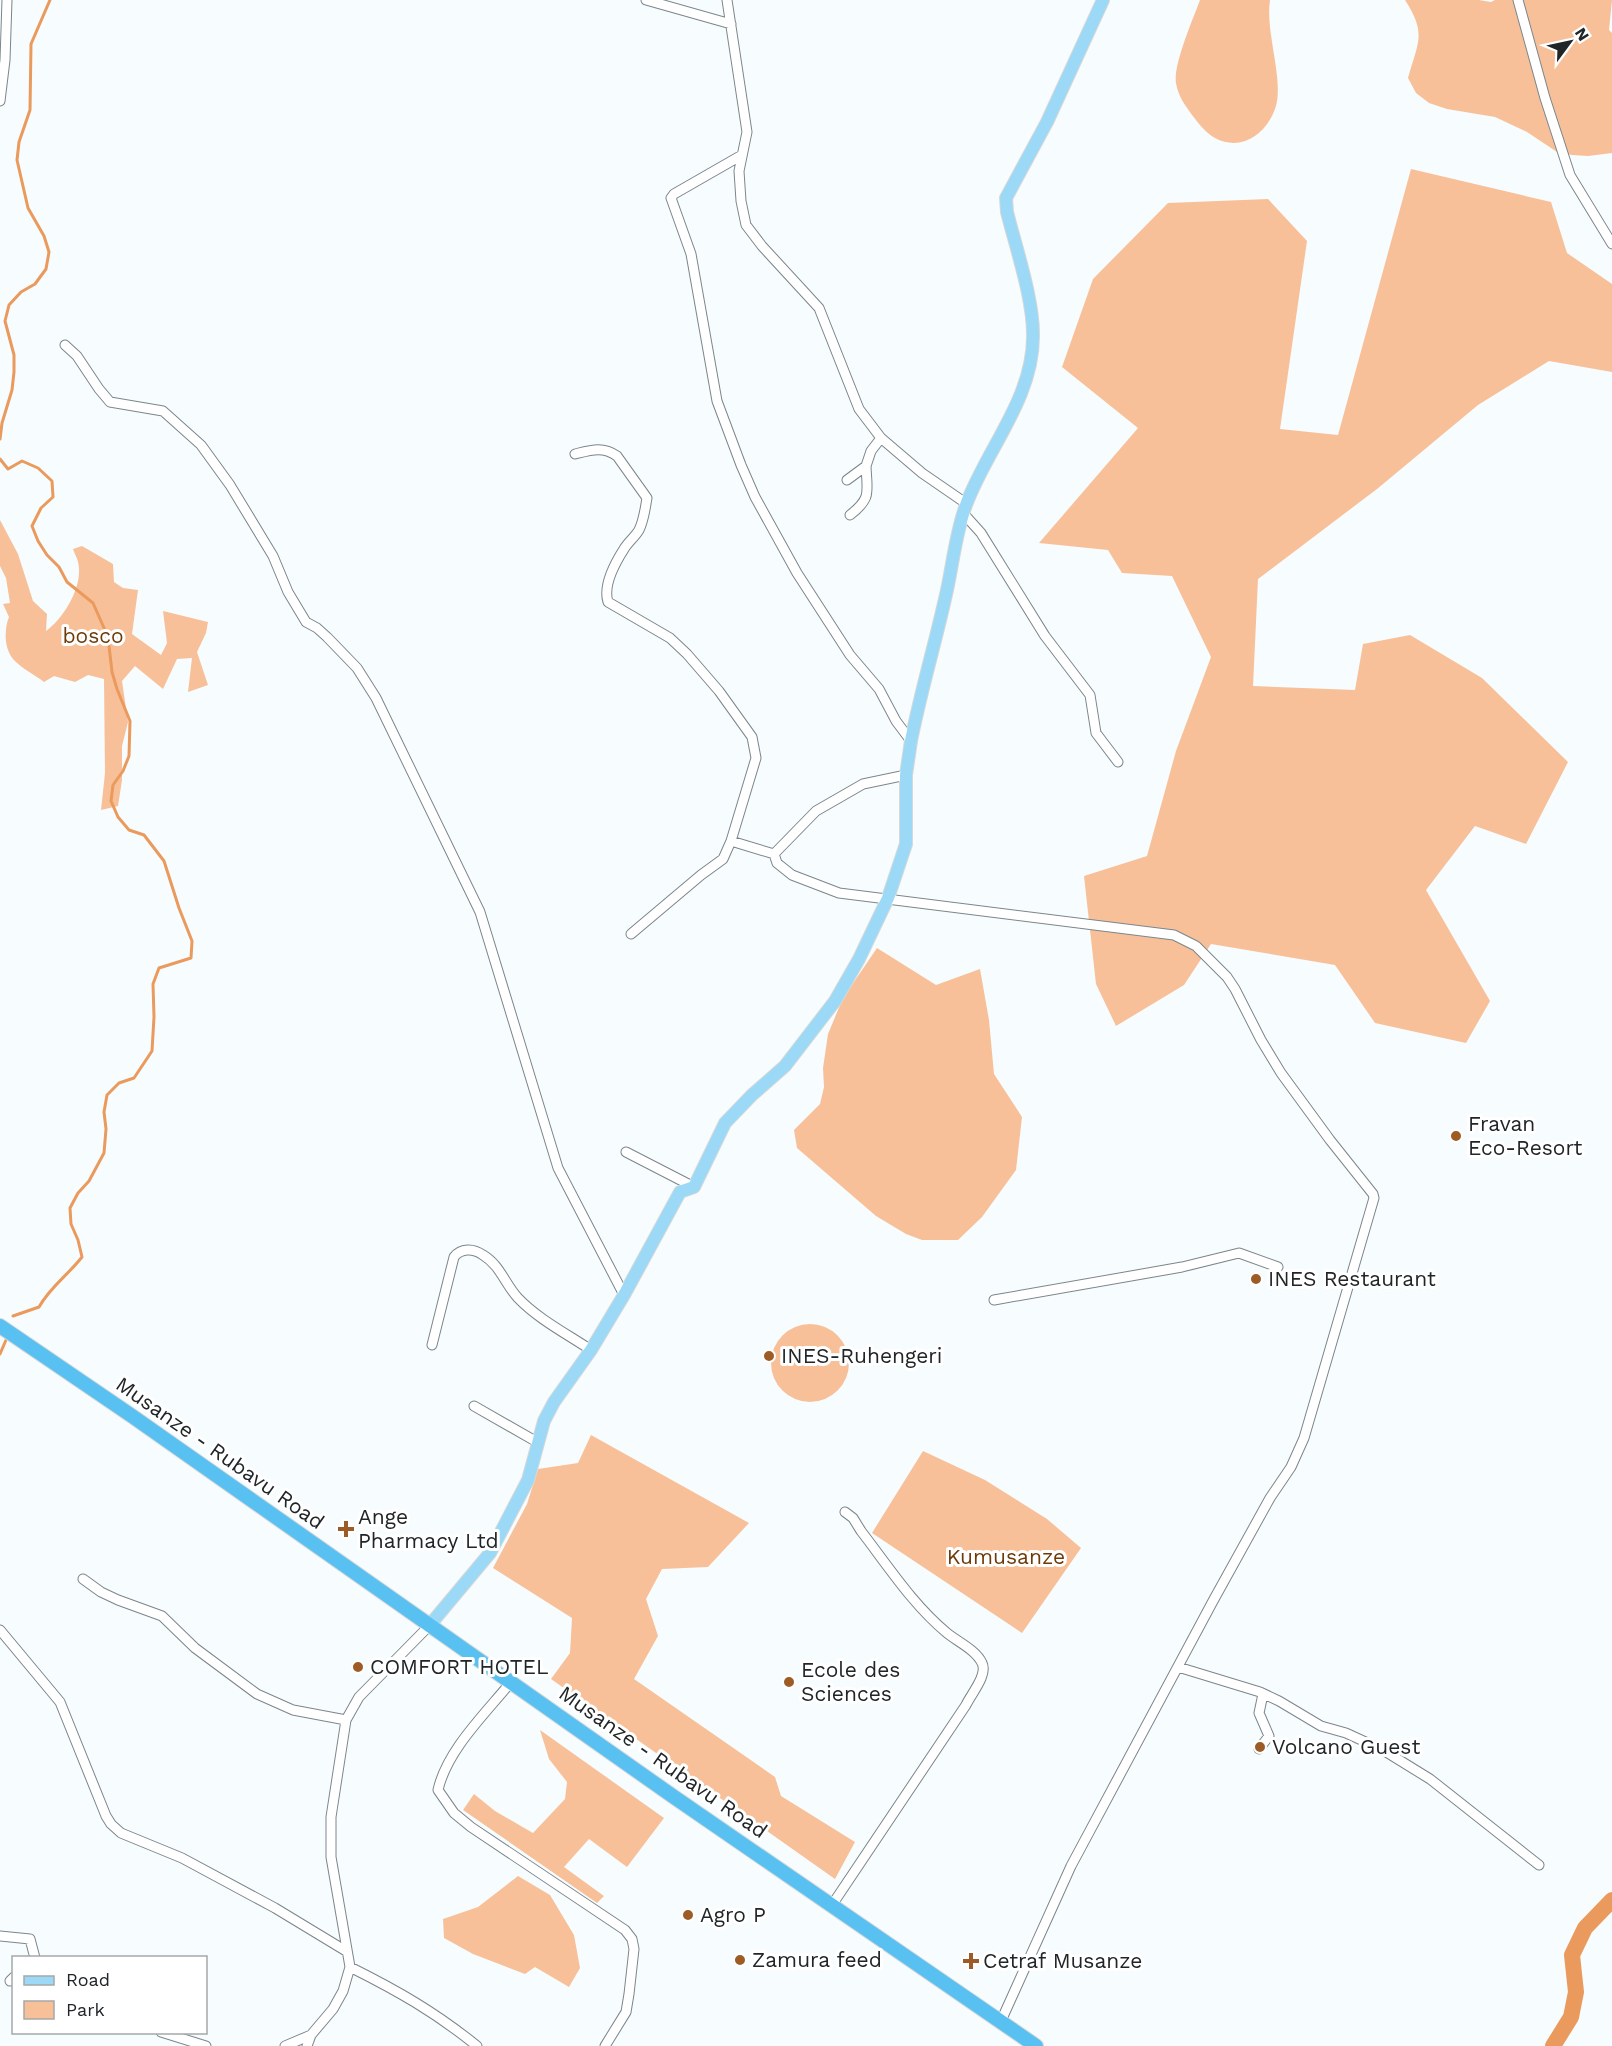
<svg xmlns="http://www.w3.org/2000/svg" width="1612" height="2046" viewBox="0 0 1612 2046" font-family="'Work Sans',sans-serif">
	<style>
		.green { fill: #f8c099 }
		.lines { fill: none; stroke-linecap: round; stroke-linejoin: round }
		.stream { stroke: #ea9a5c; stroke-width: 3 }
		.river { stroke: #ea9a5c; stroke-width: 16 }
		.minor-casing { stroke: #7b868c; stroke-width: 11 }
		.major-casing { stroke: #d7d8d8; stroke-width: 14 }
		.highway-casing { stroke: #d7d8d8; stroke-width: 16 }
		.minor { stroke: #fff; stroke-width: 9 }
		.major { stroke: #9bd9f7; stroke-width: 12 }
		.highway { stroke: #59c0f2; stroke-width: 14 }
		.poi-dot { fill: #9d5c26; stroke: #fff; stroke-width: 2 }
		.labels { text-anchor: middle; stroke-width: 6; stroke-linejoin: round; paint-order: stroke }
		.park-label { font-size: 21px; fill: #6d3a09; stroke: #fff }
		.poi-label { font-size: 21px; fill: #202527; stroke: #fff; text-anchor: start }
		.street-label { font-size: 21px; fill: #202527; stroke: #fff }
	</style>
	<rect width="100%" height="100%" fill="#f7fcfe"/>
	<path class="green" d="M1200 0H1270C1265 34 1285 81 1275 109 1266 134 1241 152 1215 138 1206 133 1199 124 1192 115 1185 105 1178 96 1176 83 1173 65 1193 19 1200 0Z
		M1405 0H1479L1491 2 1495 0H1612L1609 30 1612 33V153L1588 156 1572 155 1557 152 1527 132 1495 117 1447 109 1429 103 1416 93 1408 78C1418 42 1427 34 1405 0Z
		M1411 169 1551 202 1567 253 1612 284V372L1549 361 1478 405 1377 489 1258 579 1253 686 1355 690 1363 644 1410 635 1482 678 1568 762 1526 844 1475 826 1426 890 1490 1001 1466 1043 1375 1023 1335 965 1211 944 1184 985 1116 1026 1096 984 1084 876 1147 856 1176 751 1211 657 1172 576 1122 573 1108 550 1039 543 1138 428 1062 367 1093 279 1168 203 1268 199 1307 241 1280 429 1338 435Z
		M0 520 18 554 33 601 47 614 46 631C64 618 84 585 78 562 77 557 74 553 73 549L82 546 113 564 114 582 123 588 138 590 132 634 161 655 167 643 163 611 208 622 206 633 197 652 208 685 188 692 192 658 177 659 163 689 135 666 122 681 128 722 122 746V780L118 806 101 810 105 773 104 679 88 675 75 682 54 676 44 682C35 675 21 668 13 659 4 648 4 629 9 617L3 604 10 603 6 578 0 566Z
		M877 948 936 985 980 969 989 1020 994 1074 1022 1117 1016 1170 982 1217 958 1240H922L906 1234 876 1216 797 1148 794 1130 820 1104 824 1087 823 1068 828 1034 843 998Z
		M771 1363a39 39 0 1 1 78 0a39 39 0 1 1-78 0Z
		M591 1435 749 1523 708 1567 662 1569 646 1599 658 1636 634 1679 775 1777 781 1796 855 1842 835 1879 551 1679 570 1653 572 1618 493 1568 527 1504 538 1469 578 1463Z
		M923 1451 985 1480 1047 1519 1081 1548 1022 1633 872 1533Z
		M540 1730 664 1818 627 1867 589 1839 564 1867 604 1896 597 1903 463 1810 474 1794 495 1811 533 1833 565 1799 567 1782 549 1759Z
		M518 1876 550 1895 574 1935 580 1968 569 1987 535 1967 525 1974 473 1954 444 1938 443 1919 478 1907Z"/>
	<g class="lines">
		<path class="stream" d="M0 439 2 423 12 390 14 372V355L5 321 9 305 21 292 35 284 46 269 49 252 44 236 28 208 17 160 19 142 30 110 31 44 50 0
			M0 459 8 469 22 461 38 468 52 481 53 497 41 508 32 526 38 541 47 555 59 567 67 582 93 603 108 637 112 672 117 689 130 721 129 756 123 771 113 785 111 801 118 817 129 830 144 835 164 861 179 908 192 941 191 958 159 968 153 984 154 1017 152 1051 134 1078 119 1083 107 1095 104 1112 106 1129 104 1153 89 1181 78 1193 70 1208 71 1224 78 1240 82 1257C68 1275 50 1287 39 1307L13 1316
			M0 1354 6 1340"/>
		<path class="river" d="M1553 2046 1571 2017 1576 1992 1572 1955 1585 1928 1612 1900"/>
		<defs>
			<path id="minor" d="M646 0 731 24
				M727 0 747 132 739 171 741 201 746 225 762 246 819 308 859 409 881 438 922 473 967 504
				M1518 0 1545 98 1570 175 1612 244
				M0 101 5 60 7 0
				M742 155 674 194 671 198 691 254 717 401 741 465 755 497 797 573 850 655 879 689 896 721 911 741
				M65 345 77 356 99 389 110 402 163 411 201 445 230 485 273 556 288 592 306 622 317 628 327 637 357 668 376 698 480 912 558 1168 624 1295
				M575 454C591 450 603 446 617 456L647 498C645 509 644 520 639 530 635 537 628 542 624 549 615 563 603 586 608 602L670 638 687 654 719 691 752 737 756 758 731 841
				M847 480 866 466 871 451 881 438
				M963 513 981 533 1045 636 1090 695 1096 733 1118 762
				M850 515C872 498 867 492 866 466
				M774 854 777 863 792 875 839 893 1174 935 1196 946 1227 977 1235 989 1261 1040 1281 1073 1330 1140 1373 1194 1374 1198 1304 1438 1291 1467 1270 1498 1213 1601 1071 1866 1001 2021
				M631 934 701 875 723 859 731 841 774 854 816 811 863 784 906 775
				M626 1152 694 1187
				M994 1300 1182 1267 1239 1253 1278 1267
				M432 1345 454 1257C461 1248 473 1248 483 1255 500 1265 505 1284 518 1298 538 1319 567 1334 591 1350
				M474 1406 537 1442
				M83 1579 101 1592 118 1600 162 1616 195 1648 257 1694 293 1710 346 1720
				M0 1630 60 1702 106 1816 111 1824 121 1833 182 1858 275 1908 346 1951
				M1178 1667 1260 1692 1279 1701 1321 1726 1346 1733 1383 1750 1430 1779 1539 1865
				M511 1682C485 1714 447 1750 438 1790L454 1813 471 1827 625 1930 632 1939 634 1949 629 1994 626 2012 605 2046
				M1259 1749 1269 1736 1259 1713 1263 1694
				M832 1905 966 1705C971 1694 988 1675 982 1663 976 1650 958 1642 947 1633 913 1605 888 1566 861 1531L853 1518 845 1512
				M0 1936 30 1939 35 1958
				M350 1967C398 1991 435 2012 477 2046
				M10 1981 14 1977
				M161 2032 206 2046
				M285 2046 311 2035
				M307 2046 311 2035 333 2009 343 1991 350 1967 331 1857V1817L346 1720 359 1697 429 1626"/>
			<path id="major" d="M429 1626 490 1553 528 1480 544 1421 554 1402 591 1350 624 1295 680 1192 694 1187 725 1123 752 1095 785 1066 835 1001 859 959 888 898 906 844V775L911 741C921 690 936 641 947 590 953 562 956 532 966 505 986 450 1033 399 1033 337 1034 301 1016 248 1007 212L1006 198 1047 122 1103 0"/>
			<path id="highway" d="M0 1326 132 1416 674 1797 1036 2046"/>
		</defs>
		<use href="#minor" class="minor-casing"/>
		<use href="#major" class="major-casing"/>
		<use href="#highway" class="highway-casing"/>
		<use href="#minor" class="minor"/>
		<use href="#major" class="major"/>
		<use href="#highway" class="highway"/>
	</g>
	<g class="poi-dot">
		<circle cx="1456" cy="1136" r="6"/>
		<circle cx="1256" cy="1279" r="6"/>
		<circle cx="769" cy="1356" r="6"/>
		<path d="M343 1520h6v6h6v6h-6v6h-6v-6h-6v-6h6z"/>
		<circle cx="358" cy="1667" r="6"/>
		<circle cx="789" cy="1682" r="6"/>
		<circle cx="1260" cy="1747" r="6"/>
		<circle cx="688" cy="1915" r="6"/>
		<circle cx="740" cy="1960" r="6"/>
		<path d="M968 1952h6v6h6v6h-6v6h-6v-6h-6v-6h6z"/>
	</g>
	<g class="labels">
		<g class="park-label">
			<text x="93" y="643">bosco</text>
			<text x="1006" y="1564">Kumusanze</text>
		</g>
		<g class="poi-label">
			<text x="1468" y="1131">Fravan<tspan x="1468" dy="24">Eco-Resort</tspan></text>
			<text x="1268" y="1286">INES Restaurant</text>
			<text x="781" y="1363">INES-Ruhengeri</text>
			<text x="358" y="1524">Ange<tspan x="358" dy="24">Pharmacy Ltd</tspan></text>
			<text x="370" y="1674">COMFORT HOTEL</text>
			<text x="801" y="1677">Ecole des<tspan x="801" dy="24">Sciences</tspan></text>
			<text x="1272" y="1754">Volcano Guest</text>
			<text x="700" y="1922">Agro P</text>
			<text x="752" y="1967">Zamura feed</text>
			<text x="983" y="1968">Cetraf Musanze</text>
		</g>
		<g class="street-label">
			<text transform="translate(220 1453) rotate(35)" y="7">Musanze - Rubavu Road</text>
			<text transform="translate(663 1762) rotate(35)" y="7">Musanze - Rubavu Road</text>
		</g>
	</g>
	<rect x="12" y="1956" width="195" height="78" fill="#ffffff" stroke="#a6a8a9" stroke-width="1.5"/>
	<rect x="24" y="1976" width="30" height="9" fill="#9bd9f7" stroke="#a6a8a9" stroke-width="1.5"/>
	<text x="66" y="1986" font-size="18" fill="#202527">Road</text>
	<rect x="24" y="2001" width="30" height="18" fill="#f8c099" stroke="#a6a8a9" stroke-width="1.5"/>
	<text x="66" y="2016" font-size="18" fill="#202527">Park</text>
	<g transform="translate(1570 42) rotate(57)" stroke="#ffffff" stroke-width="4.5" paint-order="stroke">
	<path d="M0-4.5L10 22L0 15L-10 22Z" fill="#202527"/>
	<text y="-9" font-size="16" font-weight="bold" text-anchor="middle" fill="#202527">N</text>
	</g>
</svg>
